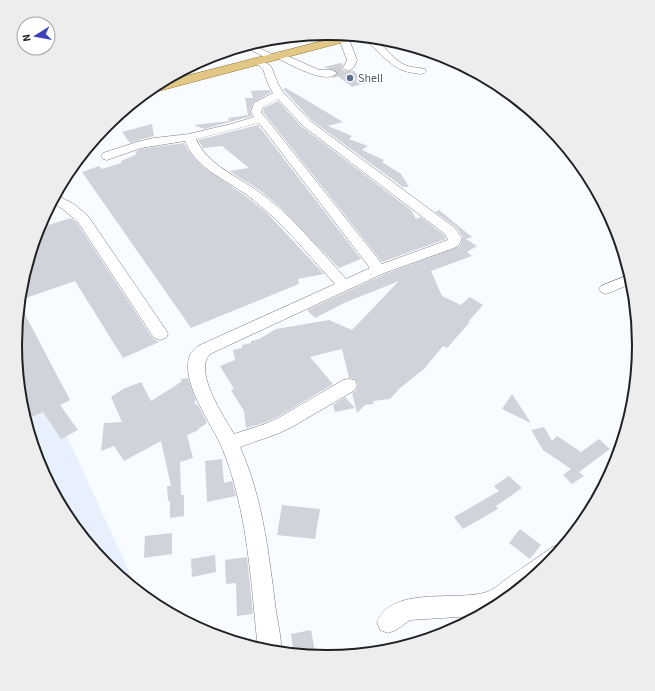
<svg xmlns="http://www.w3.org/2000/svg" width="655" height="691" viewBox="0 0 655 691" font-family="'Source Sans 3',sans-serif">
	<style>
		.built { fill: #e8f0fd }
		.building { fill: #d0d4da }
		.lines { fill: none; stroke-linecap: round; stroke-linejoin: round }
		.minor-tunnel { stroke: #cdcfd3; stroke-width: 10; stroke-dasharray: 10 4.5; stroke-linecap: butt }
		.minor-casing { stroke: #787c81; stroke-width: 1 }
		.major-casing { stroke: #92762d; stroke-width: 1 }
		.minor { fill: #fff; fill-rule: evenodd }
		.major { fill: #e2c884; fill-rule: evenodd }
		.service-dot { fill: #5c6f8a; stroke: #fff; stroke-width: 1.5 }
		.labels { text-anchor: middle; stroke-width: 3.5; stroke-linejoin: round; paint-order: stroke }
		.far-service-label { font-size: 12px; fill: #4e5e75; stroke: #fff; text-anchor: start }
		.rim { fill: none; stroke: #202124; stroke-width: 2 }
	</style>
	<rect width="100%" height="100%" fill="#f8fbff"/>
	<path class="built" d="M17 328 139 593 106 566 68 519 39 465 21 406 15 345Z"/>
	<path class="building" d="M340 63 343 64 342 69 347 72 352 70 368 82 352 87 336 75 338 73V72L324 67Z
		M286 88 343 122 328 126 352 136 349 139 368 146 362 150 384 160 382 162 401 174 409 187H403L311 120 283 89Z
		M269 90 271 92 253 103 250 112 252 116 204 129 194 125 229 121 228 118 248 115 245 98H253L251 91Z
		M278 101 301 126 411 210 416 219 421 217 444 235 446 239 382 262 263 112 264 108Z
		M152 124 154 136 130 143 122 132Z
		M258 125 361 259 339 268 278 205 258 189 229 171 249 168 222 146 203 148 198 140Z
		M184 143 187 149 201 165 247 197 267 213 324 274 298 279 299 284 191 328 82 172 99 166 102 169 121 163V161L137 154 135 152 141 149Z
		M439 210 472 237 466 239 477 246 467 252 472 256 431 271 442 296 461 305 470 297 483 305 468 322H470L447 348 443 346 424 369 400 388 390 399 373 401 374 404 365 405 357 413 352 393 356 391 358 384 355 379 349 378 342 349 310 357 333 384 279 416 264 423 246 428 244 411 231 390 234 389 220 366 235 360 233 350 242 348V345L251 343V341L259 339 276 329 329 320 352 330 399 281 344 303 315 318 307 310 385 274 460 246 463 237 456 227 435 212Z
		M71 218 77 223 153 339 159 342 123 358 75 281 20 300 21 284 38 228Z
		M19 303 70 400 60 405 78 430 61 439 43 412 25 420 21 406 15 345Z
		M188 378 196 401 194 402 199 407 207 423 198 429 199 430 187 435 193 458 180 462 181 495H184V516L170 518V501H168L167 486H171L161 441 124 461 114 446 101 451 104 423 122 422 111 397 123 389 141 382 151 401 181 382V379Z
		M512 394 531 423 502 409Z
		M345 397 355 408 335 412 333 405Z
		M544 427 552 441 557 436 581 452 599 439 610 449 579 472 584 476 572 484 563 475 571 469 543 450 531 430Z
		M222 459 224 483 232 481 236 496 207 502 205 461Z
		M509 476 522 488 496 506 498 509 463 529 454 517 499 491 494 486Z
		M282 505 320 509 315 539 277 535Z
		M520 529 541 545 530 559 509 543Z
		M172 533V554L144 558 145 536Z
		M215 555 216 572 192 577 191 559Z
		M247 557 253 614 237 616 236 583 226 584 225 560Z
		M311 630 316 657 294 655 291 634Z"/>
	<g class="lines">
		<path class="minor-tunnel" d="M332 73 348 68"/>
		<defs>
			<path id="minor" d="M344 36 349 39 357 60 354 67 348 71 343 68 347 60 339 39Z
				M362 36C385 39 385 54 403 64 410 68 417 67 425 69L426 71C423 75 419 74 414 73 396 71 388 61 375 49 371 44 364 42 362 36Z
				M251 44 274 55 278 52 281 53 319 70H332L337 73C326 86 288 63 275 57L271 60 268 59 243 46Z
				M258 58 271 66 278 84 283 92 310 121 455 228 462 238 459 245 454 248 384 273 210 354C193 371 224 417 234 434L265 424 280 417 343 380 349 379 355 380 357 385 355 390 292 427 277 434 240 447C263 498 269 556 276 611 278 624 282 640 281 653L258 650C251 583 248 513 223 450 213 425 179 382 190 355 192 351 195 349 198 346L335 284C313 260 292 234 268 212 259 205 251 197 241 191 220 177 195 166 185 141L141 148 107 160 103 159 101 156 103 153 137 142 154 138 189 134 231 124 254 117 251 112 254 103 273 93 268 84 263 69 253 61ZM278 99 302 125 445 234 448 240 382 264 261 112 263 107ZM259 123 370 268 346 279C324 254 302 229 277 206 268 199 260 192 250 186 230 173 206 162 196 139Z
				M56 195 74 204 88 216 166 330 168 334 166 338 160 340 154 338 78 222 64 210 52 202Z
				M631 274 633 283 611 292 606 294 601 292 599 289 601 286Z
				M558 545 564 548 548 567 501 605 487 613 474 616 410 620 396 630 388 633 380 630 377 622C392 585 456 602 487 592 493 590 500 584 505 580 520 569 536 559 551 548Z"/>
			<path id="major" d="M346 35 361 36 359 38 155 92H146L159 83Z"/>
		</defs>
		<use href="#minor" class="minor-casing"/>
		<use href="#major" class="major-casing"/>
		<use href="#minor" class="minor"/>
		<use href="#major" class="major"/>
	</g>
	<circle class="service-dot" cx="350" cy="78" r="4"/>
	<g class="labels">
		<g class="far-service-label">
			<text x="358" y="82">Shell</text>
		</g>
	</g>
	<path d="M0 0H655V691H0ZM22 345a305 305 0 1 1 610 0a305 305 0 1 1-610 0Z" fill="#ededed" fill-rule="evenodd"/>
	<path class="rim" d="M22 345a305 305 0 1 1 610 0a305 305 0 1 1-610 0Z"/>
	<g transform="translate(36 36) rotate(259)"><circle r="19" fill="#ffffff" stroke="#a6a6a7"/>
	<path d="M0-3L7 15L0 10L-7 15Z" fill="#3c43b7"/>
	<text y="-6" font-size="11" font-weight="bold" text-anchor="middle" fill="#202124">N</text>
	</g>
</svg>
